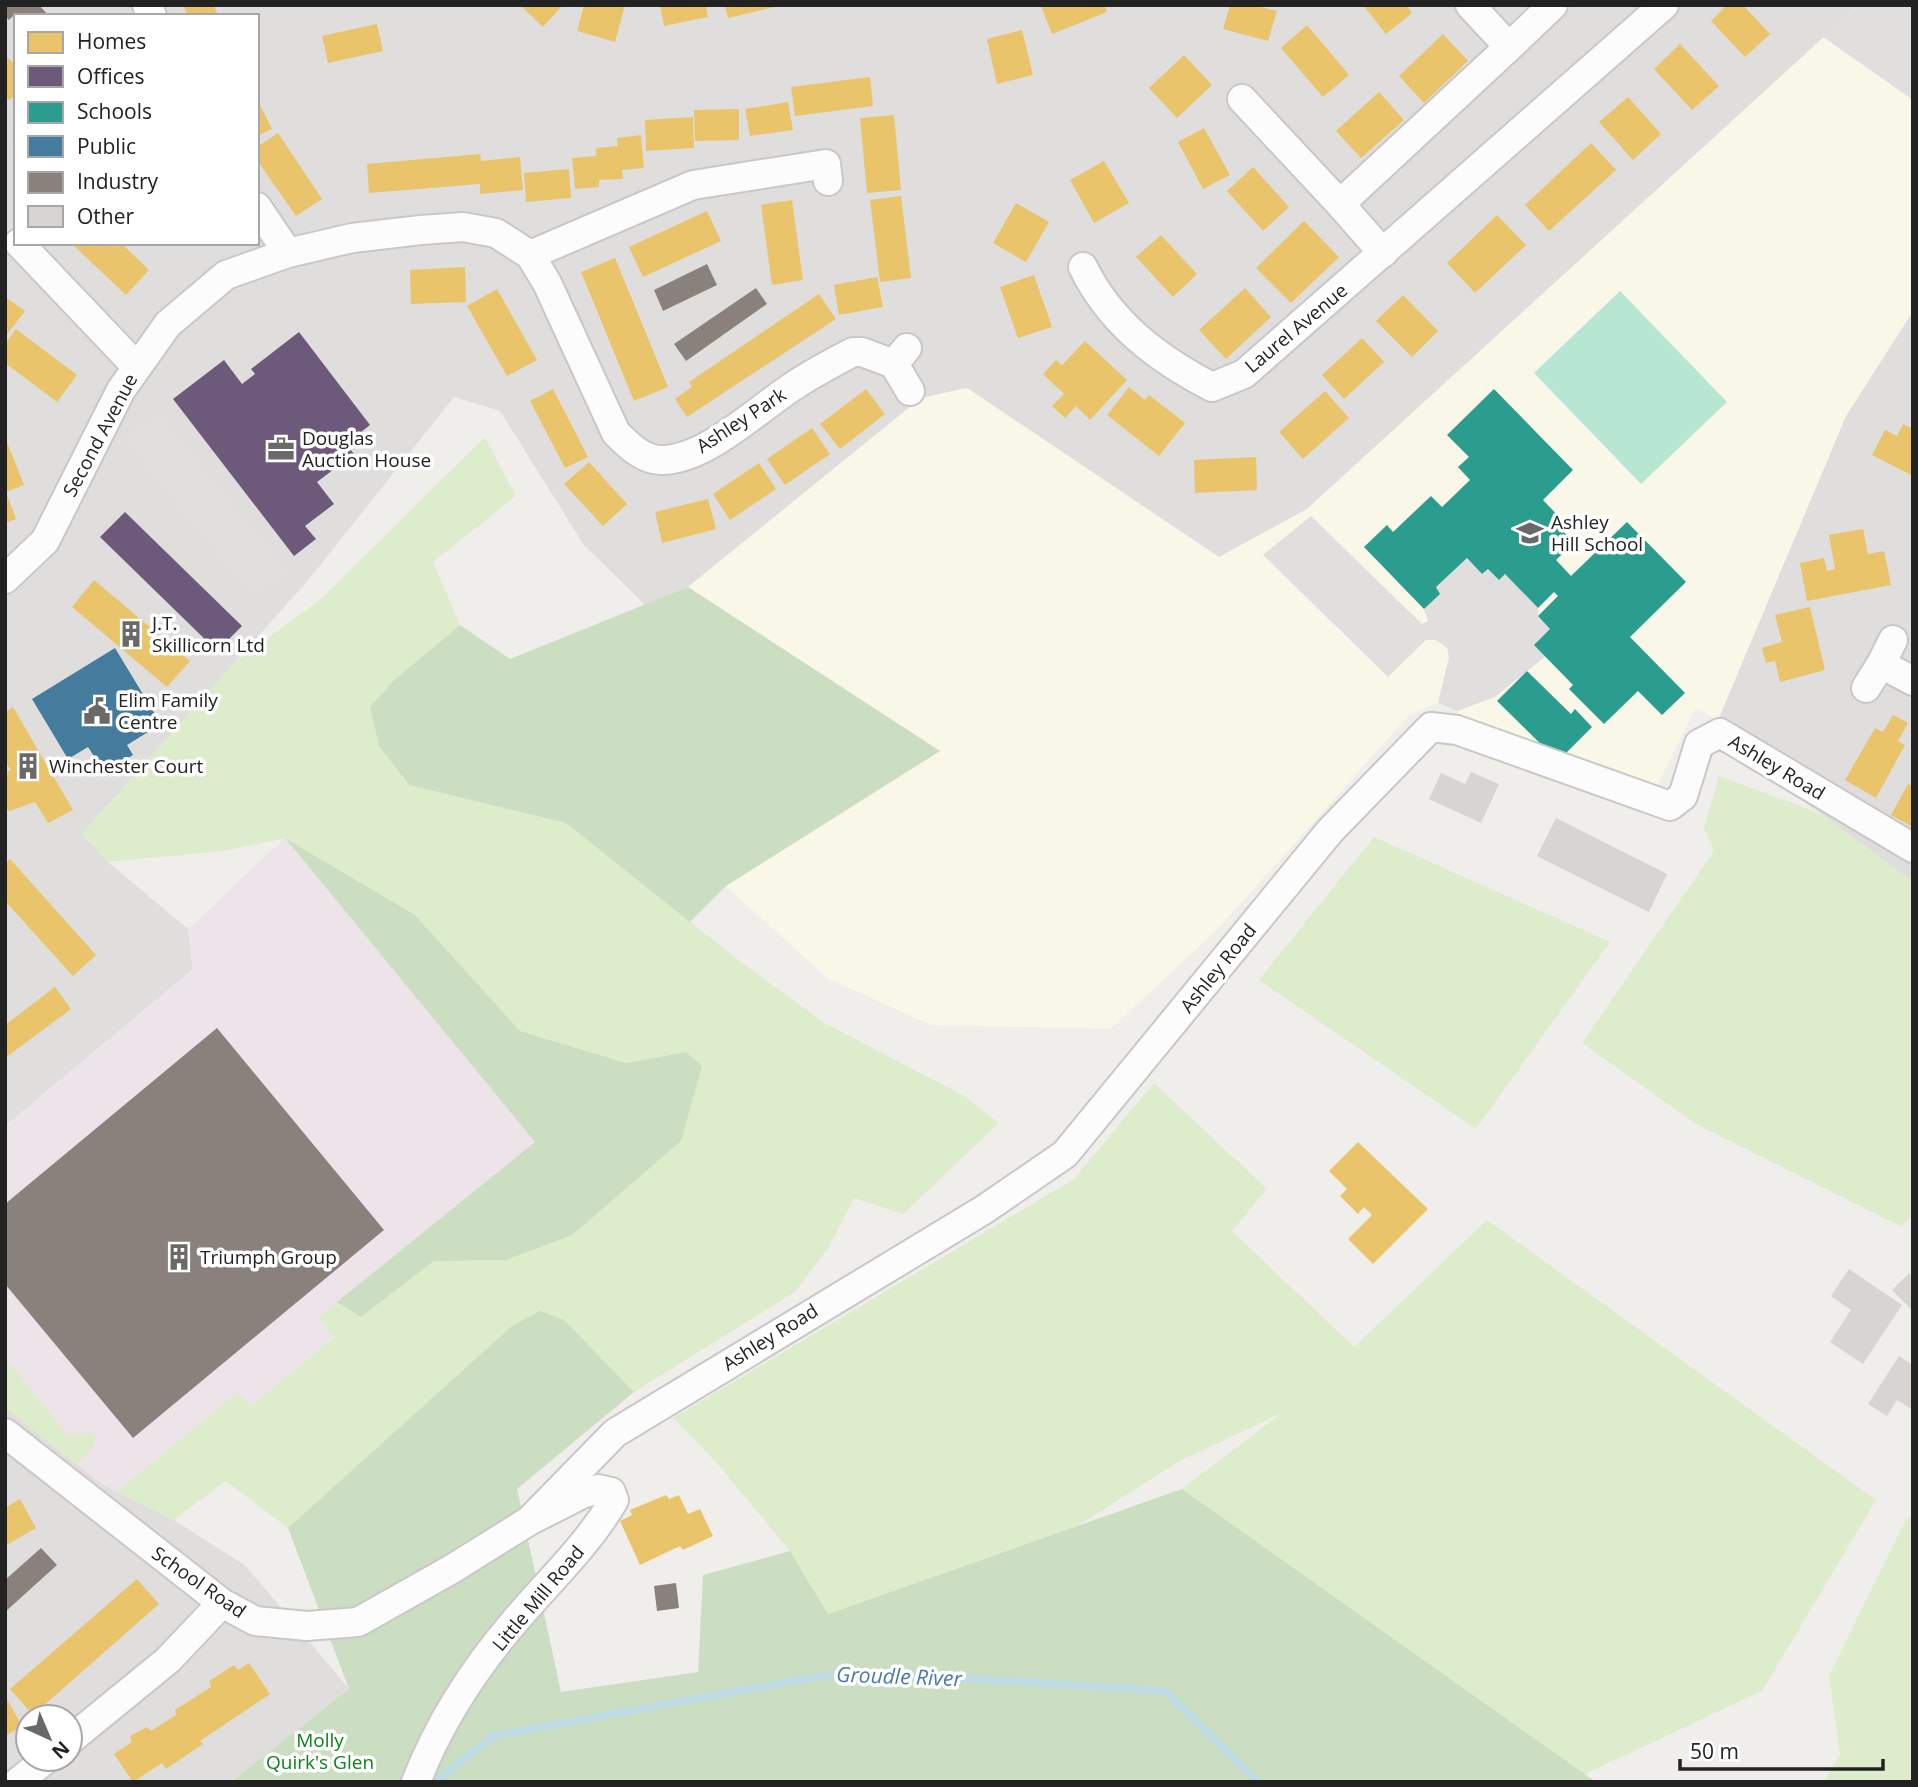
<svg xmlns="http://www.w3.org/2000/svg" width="1918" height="1787" viewBox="0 0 1918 1787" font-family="'Open Sans',sans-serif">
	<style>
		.residential { fill: #dfdedc; fill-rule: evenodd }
		.industrial { fill: #ede4e9 }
		.education { fill: #f8f7e8 }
		.grass { fill: #ddeccb }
		.forest { fill: #cbdec1 }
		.pitch { fill: #b7e6d2 }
		.parking { fill: #e0dfde }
		.homes { fill: #e9c46a }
		.offices { fill: #6d597a }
		.schools { fill: #2a9d8f }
		.public { fill: #457b9d }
		.industry { fill: #8a817c }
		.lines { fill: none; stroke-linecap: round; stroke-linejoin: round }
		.stream { stroke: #bfdbe3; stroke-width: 8 }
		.building { fill: #d7d4d2 }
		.minor-casing { stroke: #c9c8c7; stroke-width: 32 }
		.minor { stroke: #fdfcfc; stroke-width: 28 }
		.labels { text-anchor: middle; stroke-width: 7; stroke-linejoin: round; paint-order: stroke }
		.street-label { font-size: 19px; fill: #222; stroke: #fff }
		.poi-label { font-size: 19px; fill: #222; stroke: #fff; text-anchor: start }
		.park-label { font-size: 19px; fill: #0c8416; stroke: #fff }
		.water-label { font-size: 21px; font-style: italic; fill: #4a7aab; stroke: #fff }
	</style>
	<rect width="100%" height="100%" fill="#f0eeeb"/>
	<path class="residential" d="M5 5H1859L1307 509 1219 558 967 388 921 398 688 587 645 605 584 545 500 411 454 397 310 578 82 834 108 862 188 929 193 969 5 1126ZM16 16H257V243H16Z
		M1913 311V882L1776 781 1718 720 1846 416Z
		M5 1407 98 1481 174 1520 246 1566 349 1689 231 1782H5ZM28 1717H70V1759H28Z"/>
	<path class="industrial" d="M285 838 535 1142 318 1318 334 1336 251 1407 237 1394 116 1492 98 1481 5 1407V1126L193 969 188 929Z"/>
	<path class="education" d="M1859 5H1913V311L1846 416 1718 720 1695 708 1657 786 1609 777 1471 730 1457 711 1438 703 1409 715 1217 930 1110 1029 931 1025 827 978 726 886 940 751 688 587 921 398 967 388 1219 557 1307 509Z"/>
	<path class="grass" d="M485 437 516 496 433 562 460 625 394 680 370 707 379 746 409 785 566 823 746 966 826 1024 961 1094 999 1123 903 1214 854 1198 828 1248 795 1292 634 1392 564 1320 512 1326 288 1528 226 1481 174 1520 116 1492 237 1393 251 1406 334 1337 318 1318 337 1302 361 1317 434 1261 506 1260 686 1052 626 1063 520 1031 415 915 285 838 224 851 108 862 82 834 233 664 321 599Z
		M1719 776 1819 813 1913 882V1213L1902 1227 1696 1124 1582 1043 1714 851 1704 828Z
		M1374 837 1610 942 1476 1129 1259 980Z
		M1154 1083 1267 1189 1232 1231 1354 1347 1487 1220 1876 1500 1762 1691 1585 1774 1182 1489 1283 1412 1178 1462 1079 1525 828 1614 790 1551 717 1463 673 1418 1074 1179Z
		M5 1357 68 1436 90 1432 96 1436 94 1447 76 1464 5 1407Z
		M1913 1515V1782H1824L1840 1754 1829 1676 1905 1521Z"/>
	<path class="forest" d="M688 587 940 751 726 886 690 922 566 823 409 785 379 746 370 707 394 680 460 625 510 659Z
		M285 838 415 915 520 1031 626 1063 686 1052 702 1066 681 1141 572 1235 506 1260 434 1261 361 1317 337 1302 535 1142Z
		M540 1311 564 1320 634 1392 517 1489 561 1692 698 1672 703 1575 790 1551 828 1614 1182 1489 1596 1782H231L349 1689 288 1528 512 1326Z"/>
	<path class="pitch" d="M1620 291 1727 402 1641 484 1534 373Z"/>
	<path class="parking" d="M1859 5H1913V100L1823 37Z
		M158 414 285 571 253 596 126 440Z
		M1311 516 1422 624 1428 621 1424 609 1439 594 1436 587 1467 558 1482 574 1488 569 1499 580 1505 574 1538 608V616L1550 629 1546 656 1495 697 1457 711 1438 703 1449 657 1447 648 1436 640H1426L1388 677 1263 555Z"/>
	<path class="homes" d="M183 5H214L218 16H188Z
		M520 5H563L543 27Z
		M584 5H625L615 42 577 31Z
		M660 5H706L708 17 664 26Z
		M725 5H779V6L728 18Z
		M1105 5 1107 12 1052 34 1041 6Z
		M1230 5H1253L1277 11 1268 41 1223 29Z
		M1363 5H1406L1412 13 1386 34Z
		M1727 5H1743L1770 34 1745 57 1711 21Z
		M377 24 383 51 328 63 322 36Z
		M1307 25 1349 75 1323 97 1281 48Z
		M1022 30 1033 75 997 84 987 39Z
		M1443 34 1468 61 1424 103 1399 76Z
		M1680 44 1719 86 1692 110 1654 69Z
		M1184 55 1212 85 1177 118 1149 88Z
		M5 56 16 65V93L10 100 5 97Z
		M870 77 873 106 795 116 791 87Z
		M1379 92 1404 120 1361 158 1336 131Z
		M1628 97 1661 134 1633 160 1599 122Z
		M257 99 272 129 257 136Z
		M788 102 793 130 750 136 745 109Z
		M739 109V140L695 141 694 110Z
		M894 115 901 190 867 193 860 118Z
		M693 117 694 148 646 151 645 120Z
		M1204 128 1230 175 1203 189 1178 142Z
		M278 133 322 199 296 216 257 160V147Z
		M641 135 644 168 622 170 623 179 599 180V187L575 189 572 158 596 156V148L618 146 617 138Z
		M1591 143 1616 170 1549 231 1525 205Z
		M480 154 481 161 520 157 523 190 480 194V184L369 193 367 164Z
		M1104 161 1129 203 1094 223 1070 180Z
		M1253 167 1289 207 1263 231 1227 191Z
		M569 169 571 198 526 202 524 173Z
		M901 196 911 278 880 282 870 200Z
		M792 200 803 280 772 285 761 205Z
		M1016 203 1049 222 1026 262 993 243Z
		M707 211 721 241 643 277 629 247Z
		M1497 215 1526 245 1475 293 1447 263Z
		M1304 221 1339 257 1291 303 1256 268Z
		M1161 235 1197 274 1173 297 1136 257Z
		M71 243H121L149 270 126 295Z
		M615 258 668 387 634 401 581 272Z
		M465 267 466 302 411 304 410 270Z
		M1034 275 1052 327 1018 338 1000 287Z
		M877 277 883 307 839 315 834 285Z
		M1245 288 1271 317 1226 359 1199 330Z
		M497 289 537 360 507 376 467 306Z
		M819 294 836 319 687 417 675 399 692 387 689 382Z
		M1403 295 1438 331 1412 357 1376 321Z
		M5 297 25 311 5 337Z
		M16 329 77 375 57 402 5 363V344Z
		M1362 338 1384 362 1344 399 1322 375Z
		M1085 341 1127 380 1090 420 1076 406 1065 418 1052 406 1064 394 1043 374 1056 360 1062 365Z
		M1129 387 1145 400 1149 395 1185 423 1159 456 1107 415Z
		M553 389 588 457 565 468 530 401Z
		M866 389 885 414 840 449 820 424Z
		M1325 391 1349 418 1303 459 1279 432Z
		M1903 424 1913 429V476L1872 455 1885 430 1897 436Z
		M812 428 830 454 785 485 767 459Z
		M5 437 24 485 6 492 16 519 5 523Z
		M1256 457 1257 490 1195 493 1194 460Z
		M589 462 627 504 603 526 564 484Z
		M759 463 776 489 730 520 713 494Z
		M708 499 716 529 662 543 655 512Z
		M1863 529 1868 554 1884 551 1891 585 1807 601 1800 563 1824 558 1827 571 1835 569 1829 535Z
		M94 580 190 661 167 687 72 607Z
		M1810 607 1825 670 1780 682 1775 661 1766 663 1762 648 1782 642 1775 615Z
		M13 707 73 810 48 823 35 802 10 811 5 809V773L11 770 5 762V712Z
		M1893 715 1908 723 1898 741 1905 745 1876 798 1845 780 1875 728 1883 732Z
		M1908 784 1913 786V827L1891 815Z
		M10 859 96 955 73 976 5 901V864Z
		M55 987 71 1009 5 1058V1025Z
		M1358 1142 1428 1209 1373 1264 1348 1239 1372 1215 1364 1207 1358 1214 1340 1196 1347 1189 1329 1171Z
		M666 1495 669 1499 679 1495 688 1514 700 1509 713 1536 683 1550 680 1546 640 1565 620 1521 632 1515 630 1510Z
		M20 1499 36 1528 5 1546V1508Z
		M137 1579 159 1604 33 1715 10 1689Z
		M249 1663 270 1694 200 1741 203 1744 166 1769 162 1763 133 1782 114 1754 132 1742 130 1736 147 1727 151 1731 176 1715 175 1710 211 1687 209 1681 234 1665 238 1670Z
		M7 1699 22 1726 5 1736V1700Z"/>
	<path class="offices" d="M299 332 370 425 346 444 354 454 317 482 334 504 305 526 316 539 294 556 173 399 224 360 242 384 255 374 251 369Z
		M125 512 242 626 217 651 100 537Z"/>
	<path class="schools" d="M1494 389 1573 470 1543 500 1564 522 1559 527 1574 543 1556 560 1571 576 1627 522 1686 582 1630 637 1685 693 1662 715 1638 691 1604 724 1569 689 1573 685 1534 645 1550 629 1538 616 1558 596 1554 592 1538 608 1505 574 1499 580 1488 569 1482 574 1467 558 1436 587 1440 594 1424 609 1364 547 1387 525 1393 532 1431 496 1442 507 1470 480 1458 467 1469 457 1447 435Z
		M1527 671 1571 714 1575 709 1592 727 1558 761 1497 701Z"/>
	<path class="public" d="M115 648 161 724 127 745 133 755 104 772 88 747 68 759 32 699Z"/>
	<path class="industry" d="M5 5H39L49 16H16V19L13 16 9 20 5 16Z
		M707 264 717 285 663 311 654 290Z
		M756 288 767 304 686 361 674 344Z
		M217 1028 384 1230 133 1438 5 1284V1204Z
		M41 1548 57 1565 5 1612V1580Z
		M676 1583 679 1608 657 1611 654 1586Z"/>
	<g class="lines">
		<path class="stream" d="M439 1779 493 1736 848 1671 1165 1691 1258 1782"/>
	</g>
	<path class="building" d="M1471 772 1499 784 1481 823 1429 799 1441 773 1465 784Z
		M1556 818 1667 874 1649 912 1537 856Z
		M1849 1269 1902 1305 1863 1364 1830 1342 1851 1310 1831 1296Z
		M1909 1273 1913 1277V1311L1892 1290Z
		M1899 1356 1913 1365V1410L1897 1400 1887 1416 1868 1404Z"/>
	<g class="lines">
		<defs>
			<path id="minor" d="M147 5 152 16
				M1470 5 1509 47 1553 5
				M1242 99 1340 204
				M257 207 288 253
				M19 243 136 366
				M1383 253 1340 204 1509 47
				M530 255 693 185 826 164 828 181
				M1083 267C1110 323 1158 359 1212 387L1244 374 1664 5
				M894 364 910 391
				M5 579 45 541 121 390 168 324 226 275 288 253 352 238 421 230 463 227 496 233 530 255 547 283 616 433C628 445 643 460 661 460 704 461 757 410 792 387 811 374 832 363 853 352H862L894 364 907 348
				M1881 664 1893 640
				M1866 688 1881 664 1913 681
				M5 1433 222 1603 255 1621 307 1626 358 1622 452 1569 529 1521 582 1494 598 1489 611 1492 614 1500C588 1545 548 1582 515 1621 473 1670 439 1723 416 1782
				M529 1521 615 1433 985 1209 1065 1154 1330 831 1431 727 1457 730 1670 806 1683 796 1699 744 1720 733 1913 848
				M70 1740 168 1660 222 1603
				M18 1782 46 1759"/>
		</defs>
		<use href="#minor" class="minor-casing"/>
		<use href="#minor" class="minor"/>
	</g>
	<defs>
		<symbol id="office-bare" viewBox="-9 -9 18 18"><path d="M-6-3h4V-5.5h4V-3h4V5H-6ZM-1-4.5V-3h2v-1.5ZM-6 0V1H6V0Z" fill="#6a6968" stroke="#fff" stroke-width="2.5" paint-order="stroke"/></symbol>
		<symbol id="school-bare" viewBox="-9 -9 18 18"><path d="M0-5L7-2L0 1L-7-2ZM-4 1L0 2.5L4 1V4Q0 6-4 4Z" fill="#6a6968" stroke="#fff" stroke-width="2.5" paint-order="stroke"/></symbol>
		<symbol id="building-bare" viewBox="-9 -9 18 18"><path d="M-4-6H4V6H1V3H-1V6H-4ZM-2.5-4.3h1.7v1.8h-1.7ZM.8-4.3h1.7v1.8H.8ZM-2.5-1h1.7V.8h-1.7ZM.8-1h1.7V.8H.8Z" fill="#6a6968" stroke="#fff" stroke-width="2.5" paint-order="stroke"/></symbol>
		<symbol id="civic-bare" viewBox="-9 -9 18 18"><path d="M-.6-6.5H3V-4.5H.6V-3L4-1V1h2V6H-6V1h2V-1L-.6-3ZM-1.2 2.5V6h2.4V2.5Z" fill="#6a6968" stroke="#fff" stroke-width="2.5" paint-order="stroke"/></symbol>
	</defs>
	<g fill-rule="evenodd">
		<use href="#office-bare" x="262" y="430" width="38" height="38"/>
		<use href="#school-bare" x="1511" y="514" width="38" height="38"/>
		<use href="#building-bare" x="112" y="615" width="38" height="38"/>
		<use href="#civic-bare" x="78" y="692" width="38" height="38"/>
		<use href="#building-bare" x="9" y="747" width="38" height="38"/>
		<use href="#building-bare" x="160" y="1238" width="38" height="38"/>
	</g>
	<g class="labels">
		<g class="street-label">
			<text transform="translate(1296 328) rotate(-40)" y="7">Laurel Avenue</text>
			<text transform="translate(741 420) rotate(-33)" y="7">Ashley Park</text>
			<text transform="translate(100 435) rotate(-62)" y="7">Second Avenue</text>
			<text transform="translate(1777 767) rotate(31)" y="7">Ashley Road</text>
			<text transform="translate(1218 968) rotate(-51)" y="7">Ashley Road</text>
			<text transform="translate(770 1337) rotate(-32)" y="7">Ashley Road</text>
			<text transform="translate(199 1582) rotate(35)" y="7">School Road</text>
			<text transform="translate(538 1598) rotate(-50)" y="7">Little Mill Road</text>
		</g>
		<g class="poi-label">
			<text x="302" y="445">Douglas<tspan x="302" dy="22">Auction House</tspan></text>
			<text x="1551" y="529">Ashley<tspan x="1551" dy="22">Hill School</tspan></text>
			<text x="152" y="630">J.T.<tspan x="152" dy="22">Skillicorn Ltd</tspan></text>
			<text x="118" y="707">Elim Family<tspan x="118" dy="22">Centre</tspan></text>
			<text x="49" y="773">Winchester Court</text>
			<text x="200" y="1264">Triumph Group</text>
		</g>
		<g class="park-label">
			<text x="320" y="1747">Molly<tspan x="320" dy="22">Quirk's Glen</tspan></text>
		</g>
		<g class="water-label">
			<text transform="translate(899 1677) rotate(2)" y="7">Groudle River</text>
		</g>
	</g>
	<rect width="1918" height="1787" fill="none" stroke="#222222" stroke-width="14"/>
	<rect x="14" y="14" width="245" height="231" fill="#ffffff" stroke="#a7a7a7" stroke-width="2"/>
	<rect x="28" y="32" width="35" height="21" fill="#e9c46a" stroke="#a7a7a7" stroke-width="2"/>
	<text x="77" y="49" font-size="21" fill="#222222">Homes</text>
	<rect x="28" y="66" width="35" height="21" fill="#6d597a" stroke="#a7a7a7" stroke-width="2"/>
	<text x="77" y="84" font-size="21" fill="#222222">Offices</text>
	<rect x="28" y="102" width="35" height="21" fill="#2a9d8f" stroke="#a7a7a7" stroke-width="2"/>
	<text x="77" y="119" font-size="21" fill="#222222">Schools</text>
	<rect x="28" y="136" width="35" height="21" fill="#457b9d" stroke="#a7a7a7" stroke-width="2"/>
	<text x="77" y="154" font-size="21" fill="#222222">Public</text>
	<rect x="28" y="172" width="35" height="21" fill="#8a817c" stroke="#a7a7a7" stroke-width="2"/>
	<text x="77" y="189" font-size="21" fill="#222222">Industry</text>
	<rect x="28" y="206" width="35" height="21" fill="#d7d4d2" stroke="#a7a7a7" stroke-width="2"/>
	<text x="77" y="224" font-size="21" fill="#222222">Other</text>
	<g transform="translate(49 1738) rotate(136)"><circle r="33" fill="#ffffff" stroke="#a7a7a7" stroke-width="2"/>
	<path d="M0-5L12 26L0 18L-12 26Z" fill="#6a6968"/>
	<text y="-10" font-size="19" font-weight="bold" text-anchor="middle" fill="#222222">N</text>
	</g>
	<path d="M1680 1759v10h203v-10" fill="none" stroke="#222222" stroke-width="3.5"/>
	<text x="1690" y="1759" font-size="21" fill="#222222" stroke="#ffffff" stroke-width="5" paint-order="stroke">50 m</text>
</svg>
